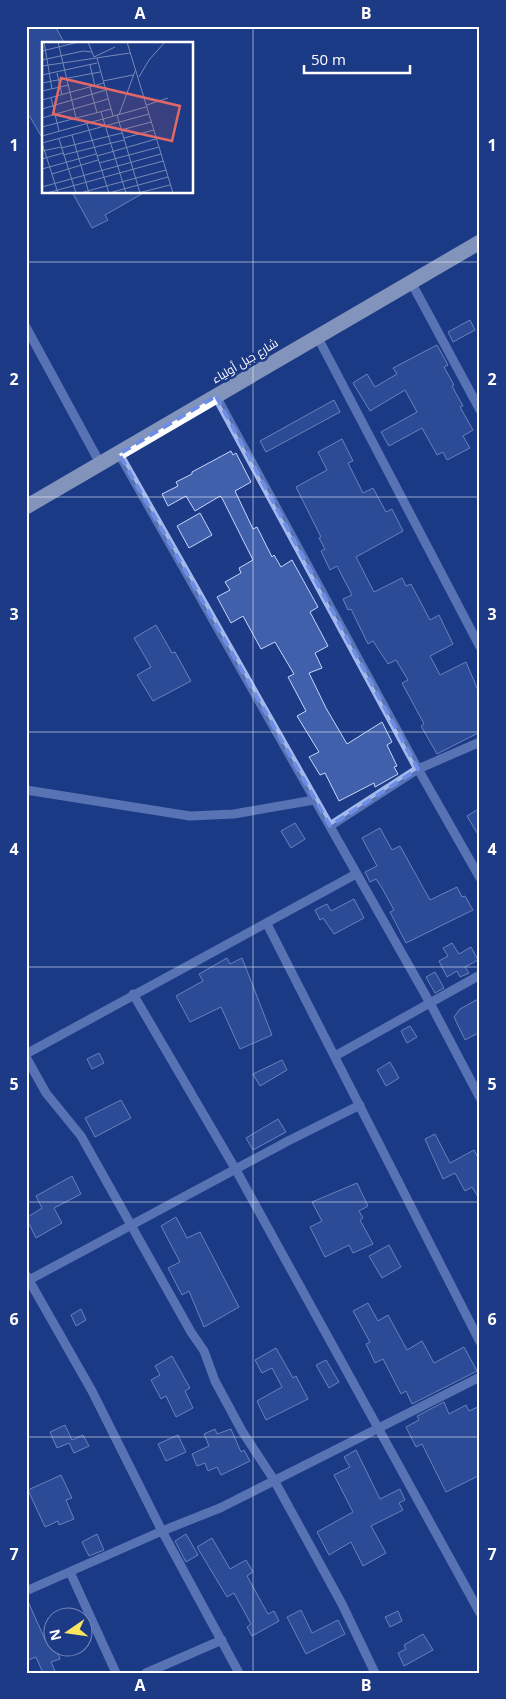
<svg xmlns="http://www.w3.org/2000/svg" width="506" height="1699" viewBox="0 0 506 1699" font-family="'Open Sans',Cairo,sans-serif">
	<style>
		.building { fill: #4060ac; stroke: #c8d6f8 }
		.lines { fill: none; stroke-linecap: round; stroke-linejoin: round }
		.minor { stroke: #a3b9eb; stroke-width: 9 }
		.highway { stroke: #fff; stroke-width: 15 }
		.marked { fill: none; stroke: #6c8ce6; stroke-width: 4; stroke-dasharray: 10 6; stroke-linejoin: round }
		.grid { fill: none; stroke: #fff; stroke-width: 1; stroke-opacity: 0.55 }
		.labels { text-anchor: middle; stroke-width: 5; stroke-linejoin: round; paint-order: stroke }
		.street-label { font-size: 12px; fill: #fff; stroke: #1c3a85 }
		.inset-road { fill: none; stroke: #7789b6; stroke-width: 1 }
		.view { fill: #e26868; fill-opacity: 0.15; stroke: #e26868; stroke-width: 2.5 }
		.inset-edge { fill: none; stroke: #fff; stroke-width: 2.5 }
		.neatline { fill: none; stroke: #fff; stroke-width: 2 }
		.grid-label { font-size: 16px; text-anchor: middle; font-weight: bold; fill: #fff }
	</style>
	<rect width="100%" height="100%" fill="#1c3a85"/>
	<path class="building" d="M26 26H55L65 44H44V141L26 110Z
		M72 192H145L105 215 108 220 92 228Z
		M470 320 475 330 453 342 448 332Z
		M437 345 448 365 444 367 454 385 452 386 463 406 460 407 473 430 463 436 470 448 447 460 443 452 437 455 422 428 389 446 381 432 417 412 405 390 370 411 353 383 367 374 375 387 397 374 393 368Z
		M334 400 340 412 266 452 260 441Z
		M342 439 353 461 348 463 363 493 373 488 386 512 392 509 403 531 356 557 374 592 402 578 406 586 411 584 430 620 439 615 453 644 430 656 440 675 466 662 480 695V732L437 754 421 726 424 724 402 683 408 680 396 660 388 664 373 641 368 644 351 609 348 610 343 599 352 595 337 566 330 570 321 551 325 549 319 538 321 537 296 487 327 470 318 452Z
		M231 451 233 455 236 453 251 482 235 491 253 529 257 527 272 557 274 555 281 567 292 560 318 607 310 612 328 646 315 653 322 668 309 673 326 708 347 744 382 722 392 742 387 745 397 766 394 767 398 774 375 787 374 783 339 801 325 773 320 775 309 757 319 752 297 716 306 711 288 677 294 674 275 642 261 649 243 616 231 623 217 597 230 590 225 582 241 573 239 568 253 560 222 498 220 496 195 511 186 496 168 506 162 494 178 486 176 482 192 474V472Z
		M200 513 212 535 189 548 177 526Z
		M156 625 172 653 175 652 191 681 153 701 137 675 151 667 134 638Z
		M480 808V838L467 816Z
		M295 823 305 839 291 848 281 831Z
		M380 828 392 850 400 846 430 900 457 887 462 897 465 896 473 910 406 943 390 912 394 910 382 888 376 879 370 882 365 872 377 866 362 838Z
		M354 899 364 918 334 934 323 918 320 920 315 910 327 904 331 911Z
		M452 943 459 954 471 947 478 960 465 967 469 973 460 977 457 971 447 977 439 961 448 956 443 948Z
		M227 958 230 964 242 958 272 1035 240 1049 221 1007 190 1022 176 996 203 981 199 974Z
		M435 972 444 988 435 993 426 977Z
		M480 998V1032L465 1040 454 1017 460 1009Z
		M410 1026 417 1037 407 1043 401 1031Z
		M99 1053 104 1063 92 1069 87 1059Z
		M282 1060 287 1070 260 1086 253 1074Z
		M390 1062 399 1078 386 1086 377 1070Z
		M121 1100 131 1118 95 1137 85 1118Z
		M278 1119 286 1132 253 1150 246 1138Z
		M435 1134 450 1163 474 1150 480 1161V1200L472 1187 465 1191 455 1173 443 1179 425 1139Z
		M72 1176 81 1194 54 1208 62 1223 36 1238 26 1218 42 1208 36 1196Z
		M357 1183 368 1206 359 1211 363 1218 360 1220 373 1244 353 1253 349 1245 325 1257 310 1227 322 1221 312 1202Z
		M176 1217 187 1238 200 1232 239 1307 204 1327 189 1291 182 1295 168 1268 180 1262 161 1226Z
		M389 1245 401 1267 382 1278 369 1256Z
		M368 1303 378 1321 388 1315 407 1350 422 1341 434 1363 464 1347 477 1371 412 1404 406 1391 401 1394 383 1359 375 1363 366 1344 370 1342 353 1311Z
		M81 1309 86 1320 76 1326 71 1315Z
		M276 1348 293 1378 296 1376 308 1399 266 1420 257 1401 282 1387 272 1368 262 1373 255 1360Z
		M172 1356 190 1388 185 1391 193 1408 176 1417 166 1396 161 1399 151 1380 160 1375 155 1366Z
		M326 1360 339 1382 329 1388 316 1365Z
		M444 1402 449 1414 466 1405 469 1411 480 1406V1475L446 1492 422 1444 416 1447 406 1427 419 1420 417 1416Z
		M65 1425 72 1440 83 1435 89 1446 74 1453 69 1443 57 1448 50 1432Z
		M215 1429 217 1434 231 1429 241 1452 244 1450 250 1461 221 1475 217 1467 208 1471 205 1463 197 1466 192 1454 209 1446 204 1434Z
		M178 1435 186 1452 166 1461 158 1444Z
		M356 1450 380 1499 400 1489 405 1500 399 1503 403 1510 371 1526 386 1553 363 1566 351 1542 329 1555 317 1532 353 1512 334 1475 350 1467 344 1457Z
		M61 1475 72 1498 66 1500 74 1519 59 1525 58 1521 45 1527 28 1490Z
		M97 1534 104 1550 89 1556 82 1542Z
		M186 1534 198 1555 186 1562 175 1541Z
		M212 1538 230 1569 246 1560 253 1572 247 1576 268 1614 274 1611 279 1621 252 1636 247 1627 251 1624 234 1593 227 1597 197 1547Z
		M26 1597 47 1644 52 1642V1646H55L60 1659 51 1662 56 1673H43L36 1657 26 1661Z
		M301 1610 312 1633 338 1620 345 1634 306 1654 287 1617Z
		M398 1611 402 1621 390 1627 385 1617Z
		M423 1634 433 1650 404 1666 398 1653 406 1649 404 1645Z"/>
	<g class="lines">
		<path class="minor" d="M411 282 480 410
			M26 327 101 465
			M317 336 480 647
			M216 396 418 769 480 878
			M119 454 430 1003 480 1098
			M26 790 190 816 234 814 314 800
			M330 826 418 769 480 742
			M267 924 480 1342
			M133 994 236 1170 480 1613
			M26 1054 356 874
			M335 1056 480 975
			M26 1057 46 1093 81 1136 191 1332 204 1351 215 1381 242 1431 274 1480 342 1604 375 1673
			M26 1275 92 1391 162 1531 239 1673
			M29 1280 288 1141 360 1105
			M70 1572 116 1673
			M26 1591 162 1531 220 1508 480 1377
			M146 1673 222 1640"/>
		<path class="highway" d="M26 507 480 242"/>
	</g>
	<path d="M0 0H506V1699H0ZM216 396 418 769 330 826 119 454Z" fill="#1c3a85" fill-opacity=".55" fill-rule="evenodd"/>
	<path class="marked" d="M216 396 418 769 330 826 119 454Z"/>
	<path class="grid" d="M253 26V1673M26 262H480M26 497H480M26 732H480M26 967H480M26 1202H480M26 1437H480"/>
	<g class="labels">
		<g class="street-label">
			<text transform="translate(245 361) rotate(-31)" y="4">شارع جبل أولياء</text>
		</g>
	</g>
	<g transform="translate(42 42)">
		<rect width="151" height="151" fill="#1c3a85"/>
		<path class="inset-road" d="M2 0 10 47M16 0 34 76M46 0 52 15M85 0 131 151M0 9 37 0M52 15 73 5M55 16 71 74M0 18 41 9 50 10M48 23 53 44M0 24 88 11M15 31 20 53M0 33 55 21M97 35 107 18 123 0M61 39 91 33M0 41 58 30M48 45 55 71M0 49 27 43M9 56 17 89M0 58 62 41M105 63 126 56M0 67 64 48M59 70 84 151M75 73 98 151M77 73 93 29M0 76 66 57M45 82 67 151M0 85 69 67M79 88 109 80M30 93 47 151M0 94 104 65M82 96 112 88M17 97 34 151M0 101 107 72M0 101 16 151M19 106 80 91M0 109 19 105M21 113 82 98M55 114 114 97M0 117 21 111M57 121 117 105M0 127 54 112M10 132 56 118M0 145 119 112M5 151 121 119M38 151 124 128M67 151 126 135M96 151 128 143"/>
		<path class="view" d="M19 36 138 64 130 99 11 72Z"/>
		<rect width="151" height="151" class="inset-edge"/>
	</g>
	<rect width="506" height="1699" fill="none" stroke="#1c3a85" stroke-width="55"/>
	<g transform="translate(68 1632) rotate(257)"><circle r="24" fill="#1c3a85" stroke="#7789b6"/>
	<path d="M0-4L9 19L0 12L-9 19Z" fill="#fce660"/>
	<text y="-8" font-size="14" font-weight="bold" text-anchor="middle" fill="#ffffff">N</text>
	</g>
	<path d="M304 65v8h106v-8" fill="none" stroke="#ffffff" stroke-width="2.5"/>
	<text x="311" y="65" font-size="15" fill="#ffffff" stroke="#1c3a85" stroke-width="4" paint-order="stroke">50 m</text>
	<rect x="28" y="28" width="450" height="1644" class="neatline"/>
	<g class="grid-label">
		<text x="140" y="19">A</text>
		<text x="366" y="19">B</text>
		<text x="14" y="151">1</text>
		<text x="492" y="151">1</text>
		<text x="14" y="385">2</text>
		<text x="492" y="385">2</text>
		<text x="14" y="620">3</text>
		<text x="492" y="620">3</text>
		<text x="14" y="855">4</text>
		<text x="492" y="855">4</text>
		<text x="14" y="1090">5</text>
		<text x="492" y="1090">5</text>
		<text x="14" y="1325">6</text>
		<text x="492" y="1325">6</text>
		<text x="14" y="1560">7</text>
		<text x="492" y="1560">7</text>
		<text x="140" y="1691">A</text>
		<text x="366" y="1691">B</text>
	</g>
</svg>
